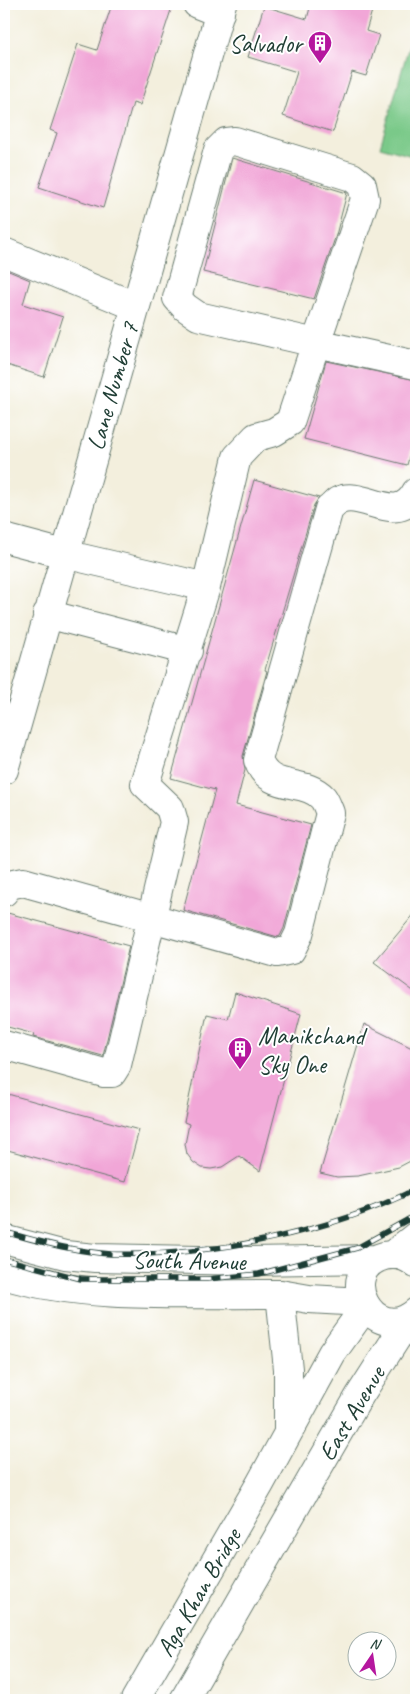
<svg xmlns="http://www.w3.org/2000/svg" width="420" height="1704" viewBox="0 0 420 1704" font-family="Caveat,sans-serif">
	<style>
		.green { fill: #7ac989; stroke: #4c835e }
		.building { fill: #f1a6d7 }
		.lines { fill: none; stroke-linecap: round; stroke-linejoin: round }
		.minor-casing { stroke: #697b6f; stroke-width: 30 }
		.tertiary-casing { stroke: #697b6f; stroke-width: 30 }
		.secondary-casing { stroke: #697b6f; stroke-width: 30 }
		.minor { stroke: #fff; stroke-width: 28 }
		.tertiary { stroke: #fff; stroke-width: 28 }
		.secondary { stroke: #fff; stroke-width: 28 }
		.rail-casing { stroke: #1f3d34; stroke-width: 5.5 }
		.rail { stroke: #fff; stroke-width: 4; stroke-dasharray: 11; stroke-linecap: butt }
		.labels { text-anchor: middle; stroke-width: 4; stroke-linejoin: round; paint-order: stroke }
		.poi-label { font-size: 25px; fill: #1f3d34; stroke: #fff; text-anchor: end }
		.street-label { font-size: 25px; fill: #1f3d34; stroke: #fff }
	</style>
	<rect width="100%" height="100%" fill="#fff"/>
	<filter id="ink" filterUnits="userSpaceOnUse"><feTurbulence type="fractalNoise" baseFrequency=".02" numOctaves="2"/><feDisplacementMap in="SourceGraphic" scale="10" xChannelSelector="R" yChannelSelector="G"/><feConvolveMatrix kernelMatrix="1 2 1 2 8 2 1 2 1" color-interpolation-filters="sRGB"/></filter>
	<filter id="wash" filterUnits="userSpaceOnUse"><feTurbulence type="fractalNoise" baseFrequency=".0096" numOctaves="4" result="noise"/><feDisplacementMap in="SourceGraphic" scale="20" xChannelSelector="R" yChannelSelector="G"/><feGaussianBlur stdDeviation="1.12" result="paint"/><feColorMatrix in="noise" values="0 0 0 0 0 0 0 0 0 0 0 0 0 0 0 0 0 1.4 0 .05"/><feComposite in="paint" operator="in"/></filter>
	<g filter="url(#wash)">
		<rect width="100%" height="100%" fill="#f3efdd"/>
		<path class="green" d="M409 45 416 47V157L380 147Z"/>
		<g id="blocks">
			<path class="building" d="M112 4H153L171 10 140 105 133 103 103 208 39 187 57 133 50 130 78 44 97 50Z
				M311 4H374L366 31 379 35 366 76 352 72 333 132 283 116 297 72 248 57 264 6 307 19Z
				M232 158 347 193 336 235 314 299 203 272Z
				M4 269 30 280 23 304 63 317 44 377 4 364Z
				M326 361 416 380V431L407 465 304 439Z
				M254 480 319 498 314 505 265 670 267 671 243 756 245 770 236 805 311 825 284 928 280 936 278 937 183 910 215 790 171 778Z
				M4 912 129 946 103 1056 33 1037 34 1034 4 1026Z
				M416 912V993L374 962Z
				M235 992 301 1014 260 1171 239 1156 222 1167 211 1169 202 1168 193 1162 187 1154 185 1144 189 1124 184 1122 207 1014 228 1019Z
				M364 1024 416 1050V1158L399 1167 358 1176 337 1177 320 1173Z
				M4 1093 139 1130 125 1182 4 1149Z"/>
		</g>
	</g>
	<g filter="url(#ink)">
		<use href="#blocks" fill-opacity="0" stroke="#697b6f" stroke-width="1"/>
		<g class="lines">
			<defs>
				<path id="minor" d="M197 4 220 13
					M4 252 135 306
					M4 538 64 554 206 587
					M47 614 188 651
					M4 770 222 4
					M4 892 9 885 23 882 277 953 291 950 299 934 330 813C328 808 326 802 323 798 304 777 269 793 258 760L329 509C332 507 335 503 338 501 363 488 397 528 416 492
					M4 1045 104 1073H112L117 1065 174 822 170 808 145 784 206 587 237 457 256 437 274 432 290 422 316 343 198 316 185 307 177 298 218 150 226 142 235 141 352 177 362 185 365 199 316 343 416 365"/>
				<path id="tertiary" d="M280 1294 288 1369V1431
					M135 1700 260 1484 332 1353 365 1307
					M184 1700 360 1395 410 1317"/>
				<path id="secondary" d="M4 1239 65 1255 95 1258 250 1261 376 1259
					M392 1255 416 1236
					M416 1264C407 1256 396 1253 384 1256 333 1270 373 1349 416 1312
					M4 1275C89 1301 191 1293 280 1294L309 1299 363 1302"/>
			</defs>
			<use href="#minor" class="minor-casing"/>
			<use href="#tertiary" class="tertiary-casing"/>
			<use href="#secondary" class="secondary-casing"/>
			<use href="#minor" class="minor"/>
			<use href="#tertiary" class="tertiary"/>
			<use href="#secondary" class="secondary"/>
			<defs>
				<path id="rail" d="M4 1232C39 1241 75 1252 111 1254 209 1257 329 1233 416 1189
					M4 1259 81 1279H207L259 1274 357 1248 416 1215"/>
			</defs>
			<use href="#rail" class="rail-casing"/>
			<use href="#rail" class="rail"/>
		</g>
	</g>
	<defs>
		<symbol id="building-pin" viewBox="-11 -11 22 30"><path d="M0 17L-7.5 6A9.5 9.5 0 1 1 7.5 6Z" fill="#b5179e" stroke="#fff"/><path d="M-4-6H4V6H1V3H-1V6H-4ZM-2.5-4.3h1.7v1.8h-1.7ZM.8-4.3h1.7v1.8H.8ZM-2.5-1h1.7V.8h-1.7ZM.8-1h1.7V.8H.8Z" fill="#fff"/></symbol>
	</defs>
	<g fill-rule="evenodd">
		<use href="#building-pin" x="306" y="29" width="28" height="38"/>
		<use href="#building-pin" x="226" y="1035" width="28" height="38"/>
	</g>
	<g class="labels">
		<g class="poi-label">
			<text x="302" y="52">Salvador</text>
			<text x="258" y="1044" text-anchor="start">Manikchand<tspan x="258" dy="29">Sky One</tspan></text>
		</g>
		<g class="street-label">
			<text transform="translate(112 386) rotate(-74)" y="9">Lane Number 7</text>
			<text transform="translate(189 1260) rotate(1)" y="9">South Avenue</text>
			<text transform="translate(351 1413) rotate(-59)" y="9">East Avenue</text>
			<text transform="translate(198 1592) rotate(-60)" y="9">Aga Khan Bridge</text>
		</g>
	</g>
	<rect width="420" height="1704" fill="none" stroke="#fff" stroke-width="20"/>
	<g transform="translate(372 1656) rotate(13)"><circle r="24" fill="#ffffff" stroke="#a5b1ae"/>
	<path d="M0-4L9 19L0 12L-9 19Z" fill="#b5179e"/>
	<text y="-8" font-size="14" font-weight="bold" text-anchor="middle" fill="#1f3d34">N</text>
	</g>
</svg>
